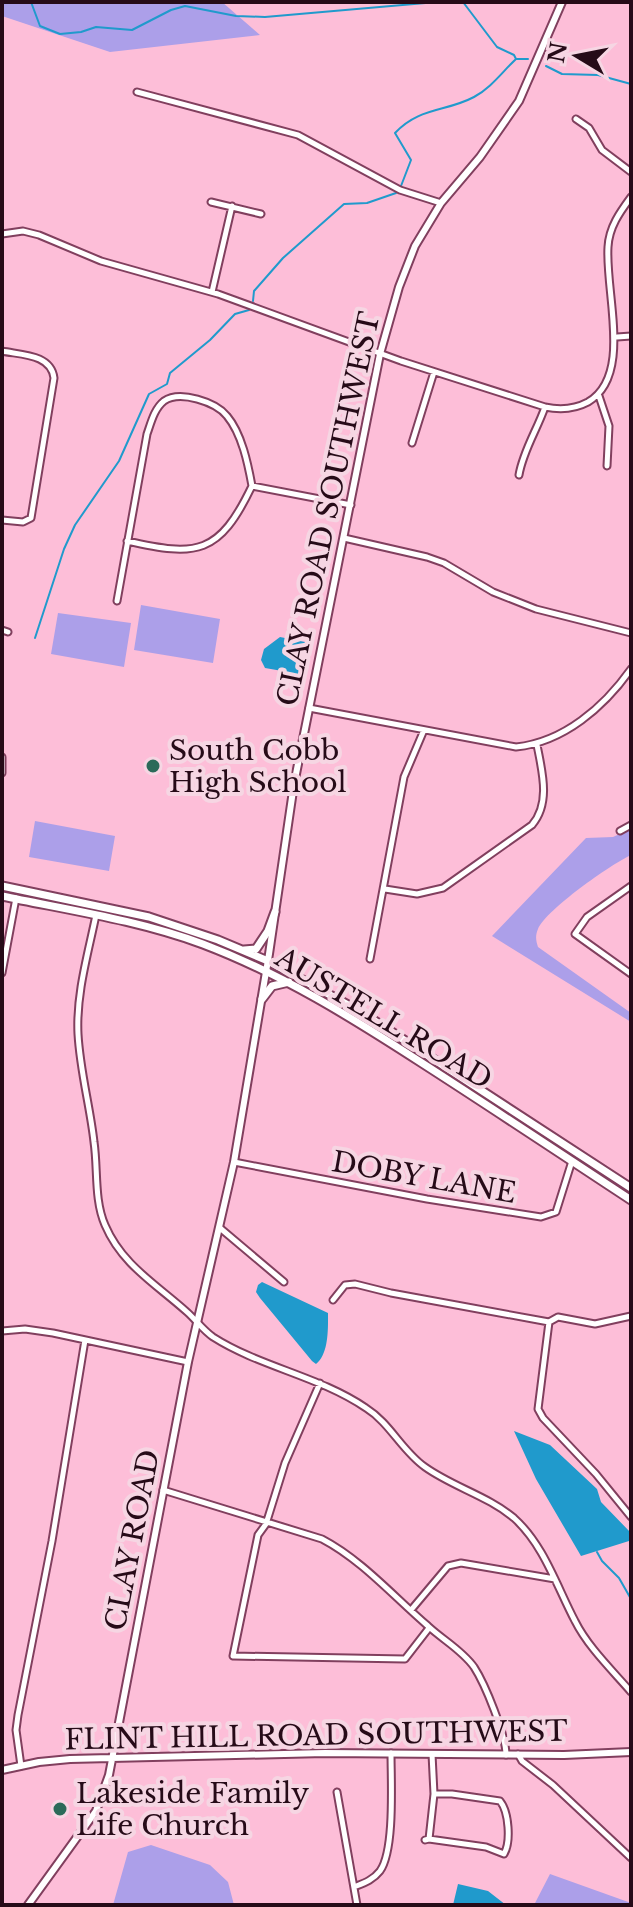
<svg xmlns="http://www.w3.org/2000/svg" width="633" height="1907" viewBox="0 0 633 1907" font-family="'Libre Baskerville',serif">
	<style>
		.green { fill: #ac9fe9 }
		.water { fill: #209acc }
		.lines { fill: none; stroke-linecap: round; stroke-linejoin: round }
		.stream { stroke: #209acc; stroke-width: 2 }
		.minor-casing { stroke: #813f5e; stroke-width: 9 }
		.tertiary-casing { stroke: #813f5e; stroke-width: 10 }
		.primary-casing { stroke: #813f5e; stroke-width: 11 }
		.minor { stroke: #fff; stroke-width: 5 }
		.tertiary { stroke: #fff; stroke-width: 6 }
		.primary { stroke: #fff; stroke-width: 7 }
		.poi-dot { fill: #2b6a59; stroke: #f6d6e3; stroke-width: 3 }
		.labels { text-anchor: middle; stroke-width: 8; stroke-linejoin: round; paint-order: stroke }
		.street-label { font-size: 28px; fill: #260b18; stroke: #f6d6e3 }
		.poi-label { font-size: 28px; fill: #260b18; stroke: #f6d6e3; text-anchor: start }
	</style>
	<rect width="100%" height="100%" fill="#fdbed8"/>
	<path class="green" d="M2 2H222L260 35 110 52 2 16Z
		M141 605 220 619 213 663 134 650Z
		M58 613 131 623 124 667 51 654Z
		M35 821 115 836 109 871 29 857Z
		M631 829V855C610 865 547 909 538 929 535 936 536 941 538 947L631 1013V1022L492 936 586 838 613 837Z
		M151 1845 210 1865 228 1882 234 1905H113L128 1852Z
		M550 1874 631 1903V1905H534Z"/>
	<path class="water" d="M280 637 305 642 308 647 301 683H297L288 672 265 668 261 660 264 649Z
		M262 1282 328 1313C328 1328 329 1354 316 1364L312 1361 260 1298 256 1292 258 1285Z
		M514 1431 550 1445 597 1489 601 1502 631 1533 629 1541 581 1556 536 1479Z
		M458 1884 488 1891 506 1905H453Z"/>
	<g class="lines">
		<path class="stream" d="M31 2 40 26 60 34 81 32 96 27 132 30 171 10 185 6 236 16 265 17 437 2
			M463 2 497 47 514 55 516 59H528
			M546 66 562 74 598 75 631 84
			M401 186 411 160 395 133C419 107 446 112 474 97 491 88 503 71 516 59
			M253 301 254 291 283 258 344 204 367 203 396 193
			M35 638 64 549 75 525 119 461 149 394 167 384 170 373 210 340 235 314 249 310
			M597 1552 602 1561 619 1578 631 1599"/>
		<defs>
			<path id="minor" d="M137 92 298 135 400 190 441 203
				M576 119 589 128 602 150 631 172
				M211 202 261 214
				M2 234 23 231 39 235 101 261 218 294 401 361 545 407C560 410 575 409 588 402 633 376 605 293 608 247 609 227 620 212 631 197
				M212 292 232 206
				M617 337 631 336
				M2 351C21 355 51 354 54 378L31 518 23 522 2 520
				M599 396 609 426 607 466
				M412 443 434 372
				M519 475C523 451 537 430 545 407
				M252 486 351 505
				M344 538 427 557 444 563 493 592 536 609 631 633
				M127 541C197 557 219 555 252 486
				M117 601 147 434C151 423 154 409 164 401 180 390 216 402 227 416 242 434 248 464 252 486
				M2 630 8 632
				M309 708 516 747C564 742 604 707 631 669
				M2 757V773
				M620 831 631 825
				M631 886 587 917 575 934 631 974
				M385 889 417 894 443 888 532 825C551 803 542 771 537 745
				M96 915C88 954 76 994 78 1034 80 1071 90 1106 94 1142 98 1169 94 1200 105 1225 122 1265 156 1284 187 1312 196 1320 203 1330 213 1337 260 1367 319 1376 366 1408 390 1423 402 1451 425 1467 453 1487 488 1496 514 1518 544 1545 557 1587 575 1621 588 1647 612 1670 631 1692
				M370 959 404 777 424 730
				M2 973 16 898
				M234 1162 427 1199 541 1217 556 1212 572 1161
				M220 1228 284 1282
				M333 1300 345 1285 355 1284 391 1293 549 1322 558 1317 595 1324 631 1316
				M549 1322 538 1409 543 1418 596 1474 631 1517
				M2 1331 25 1329 53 1333 188 1362
				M320 1383 285 1463 266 1524 258 1535 233 1656 405 1659 429 1628
				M163 1490 322 1539C362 1560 394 1597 428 1626 443 1640 462 1650 474 1667 485 1684 506 1735 506 1755
				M411 1610 448 1566 461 1563 555 1579
				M518 1754 522 1761 553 1785 631 1858
				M21 1766 16 1730 18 1715 52 1541 85 1340
				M337 1792 357 1905
				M429 1839 486 1847 504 1854C511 1842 509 1812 500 1801L452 1794H434
				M425 1840 429 1839 434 1794 432 1754
				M354 1887C364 1883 373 1880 380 1871 395 1850 391 1781 391 1753"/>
			<path id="tertiary" d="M2 1770 39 1762 70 1759 325 1753 564 1755 631 1752
				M28 1905 96 1811 109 1775 188 1362 234 1162 269 954 294 784 380 354 399 287 415 246 441 203 480 157 519 101 562 2"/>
			<path id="primary" d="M2 886 149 917 218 940 268 961 361 1012 631 1188
				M2 896C69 910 138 920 203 944 282 974 351 1017 422 1063 492 1108 561 1154 631 1200
				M244 950 256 949 268 931 275 912
				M262 999 272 986 289 982"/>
		</defs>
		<use href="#minor" class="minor-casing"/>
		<use href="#tertiary" class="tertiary-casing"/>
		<use href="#primary" class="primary-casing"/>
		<use href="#minor" class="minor"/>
		<use href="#tertiary" class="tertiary"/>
		<use href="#primary" class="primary"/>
	</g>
	<g class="poi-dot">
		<circle cx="153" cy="766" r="8"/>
		<circle cx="60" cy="1809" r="8"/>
	</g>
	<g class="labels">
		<g class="street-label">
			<text transform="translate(328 509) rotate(-78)" y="10">CLAY ROAD SOUTHWEST</text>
			<text transform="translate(384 1018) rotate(31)" y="10">AUSTELL ROAD</text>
			<text transform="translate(424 1177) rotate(10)" y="10">DOBY LANE</text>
			<text transform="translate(132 1540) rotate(-79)" y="10">CLAY ROAD</text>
			<text transform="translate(316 1735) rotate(-1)" y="10">FLINT HILL ROAD SOUTHWEST</text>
		</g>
		<g class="poi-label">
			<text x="169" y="760">South Cobb<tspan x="169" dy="32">High School</tspan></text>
			<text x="76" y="1803">Lakeside Family<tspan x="76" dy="32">Life Church</tspan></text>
		</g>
	</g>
	<rect width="633" height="1907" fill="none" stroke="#260b18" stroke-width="8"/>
	<g transform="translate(577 56) rotate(280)" stroke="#f6d6e3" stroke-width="6" paint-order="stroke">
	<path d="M0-6L14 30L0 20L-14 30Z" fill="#260b18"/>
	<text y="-12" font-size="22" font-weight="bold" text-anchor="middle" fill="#260b18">N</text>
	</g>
</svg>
